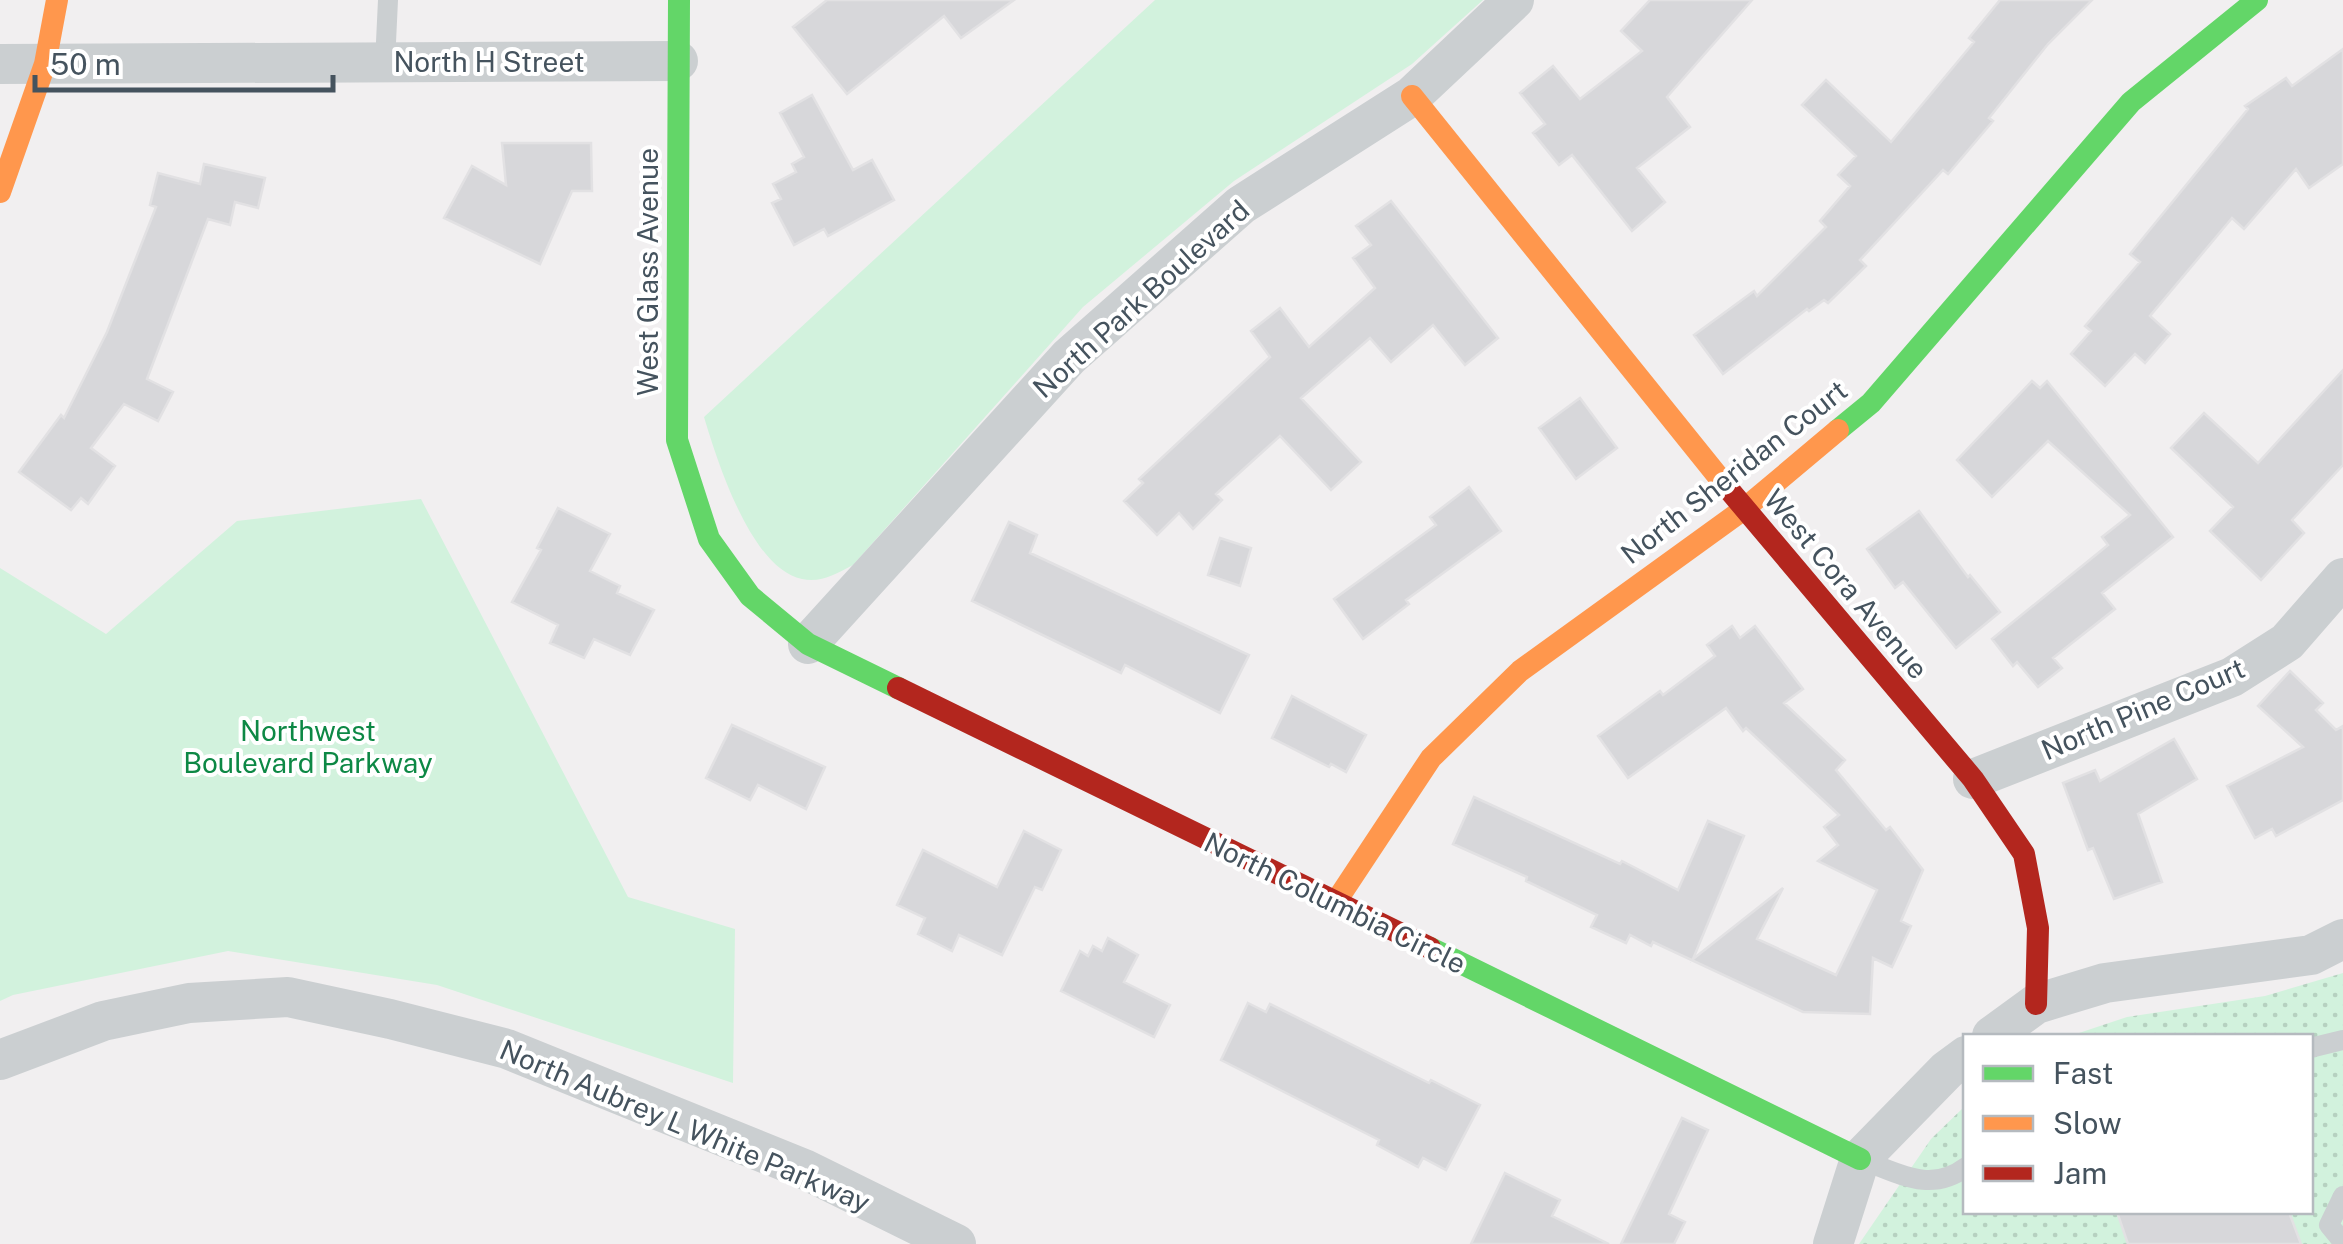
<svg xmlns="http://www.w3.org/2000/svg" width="2343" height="1244" viewBox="0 0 2343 1244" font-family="'Public Sans',sans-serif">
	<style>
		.grass { fill: url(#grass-dots) }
		.park { fill: #d2f2dd }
		.building { fill: #d7d7da; stroke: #e2e1e3; stroke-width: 2.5 }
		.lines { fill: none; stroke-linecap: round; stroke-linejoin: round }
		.lane { stroke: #cbcfd1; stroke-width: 20 }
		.street { stroke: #cbcfd1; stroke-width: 40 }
		.fast { stroke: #63d668; stroke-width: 22 }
		.slow { stroke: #ff974d; stroke-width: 22 }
		.jam { stroke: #b3261e; stroke-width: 22 }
		.labels { text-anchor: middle; stroke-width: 8; stroke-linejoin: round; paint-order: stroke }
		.street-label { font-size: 28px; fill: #45535e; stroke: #fff }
		.park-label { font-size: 28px; fill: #0d8845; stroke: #fff }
	</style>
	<defs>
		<pattern id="grass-dots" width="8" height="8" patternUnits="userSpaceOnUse" patternTransform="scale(2.5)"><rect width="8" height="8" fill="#d2f2dd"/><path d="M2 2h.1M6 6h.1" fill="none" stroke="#b6d1c0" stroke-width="1.8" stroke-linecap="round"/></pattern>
	</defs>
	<rect width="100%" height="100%" fill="#f1eff0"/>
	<path class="grass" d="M2343 973V1244H1859L1931 1139 1965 1106 1966 1212H2310V1036H2070L2127 1017 2265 996Z"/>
	<path class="park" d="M1155 0H1483L1412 64 1234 181 1083 307 853 565C836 574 821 583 802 579 751 569 717 460 704 417Z
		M421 499 628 897 735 929 733 1083 437 985 228 951 13 995 0 1001V568L106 634 237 521Z"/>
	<path class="building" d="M827 0H1014L961 38 944 16 847 94 793 27Z
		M1650 0H1752L1667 97 1690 127 1637 168 1665 202 1632 231 1572 155 1559 165 1533 133 1545 124 1520 93 1553 66 1580 99 1642 51 1621 31Z
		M2000 0H2092L2048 44 1989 118 1993 121 1948 174 1943 170 1860 260 1866 266 1828 303 1824 300 1809 311 1807 309 1723 374 1694 335 1754 291 1757 296 1826 227 1820 221 1850 186 1838 175 1856 156 1802 105 1826 80 1891 142 1974 42 1969 38Z
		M2343 49V164L2309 188 2296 169 2244 229 2232 218 2150 316 2170 334 2145 363 2135 354 2105 386 2071 354 2091 331 2085 326 2140 262 2130 254 2248 109 2245 106 2286 78 2292 86Z
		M812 95 853 170 872 160 894 200 828 236 824 229 794 245 772 203 781 199 773 184 796 172 792 164 804 157 780 113Z
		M502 143H591L592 191H572L540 264 444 218 472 166 506 185Z
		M204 164 265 178 258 208 235 202 230 225 208 219 147 379 173 392 158 421 124 404 91 448 115 466 88 504 81 498 71 510 19 472 61 415 64 418 107 332 156 207 150 205 158 173 200 184Z
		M1391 201 1498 338 1465 365 1433 325 1391 362 1370 338 1301 398 1361 462 1331 490 1280 436 1216 494 1222 500 1193 529 1179 513 1157 535 1124 501 1143 483 1139 479 1270 357 1251 331 1280 308 1309 347 1375 288 1353 258 1371 245 1356 226Z
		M2343 370V465L2292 520 2304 533 2261 580 2210 531 2233 507 2171 448 2204 413 2258 463Z
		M2032 381 2040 388 2047 381 2173 537 2102 593 2115 609 2053 658 2062 668 2038 687 2017 662 2013 666 1992 639 2108 545 2102 537 2130 515 2048 441 1992 497 1957 460Z
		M1580 398 1617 448 1576 479 1539 428Z
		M1469 487 1501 531 1406 600 1409 604 1363 639 1334 599 1436 525 1430 517Z
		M558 508 610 534 590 571 620 586 617 593 654 610 630 655 594 639 584 658 550 643 558 625 512 602 541 550 537 548Z
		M1919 511 1968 577 1970 575 2000 612 1956 648 1903 582 1895 588 1867 549Z
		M1009 522 1037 535 1030 553 1249 655 1220 713 1125 665 1121 673 972 601Z
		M1220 538 1251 548 1240 586 1208 575Z
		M1732 626 1740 638 1755 626 1803 689 1784 703 1845 760 1836 770 1886 830 1890 827 1923 870 1901 921 1911 926 1892 967 1873 958 1870 1014 1803 1012 1653 942 1651 946 1630 935 1626 943 1591 927 1597 915 1526 881 1527 877 1453 844 1474 797 1620 864 1622 861 1678 890 1708 821 1744 836 1693 959 1783 888 1757 939 1836 975 1877 890 1818 861 1838 845 1824 827 1839 815 1746 728 1743 731 1726 708 1628 778 1598 736 1660 691 1663 695 1715 656 1707 645Z
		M2290 671 2323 703 2316 710 2336 730 2343 726V800L2276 836 2272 829 2255 838 2227 786 2303 747 2258 706Z
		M1292 696 1366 735 1346 772 1331 764 1329 767 1272 738Z
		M732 725 825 767 806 809 758 785 750 800 706 778Z
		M2174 739 2197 779 2138 814 2162 882 2114 899 2093 848 2088 850 2063 783 2095 770 2100 781Z
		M1024 831 1061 850 1042 890 1035 887 1002 955 959 935 952 951 918 934 925 918 897 905 923 850 997 887Z
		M1108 938 1138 955 1124 982 1170 1005 1154 1037 1061 991 1080 951 1088 956 1093 946 1102 951Z
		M1248 1003 1266 1012 1270 1004 1429 1083 1431 1080 1480 1105 1446 1170 1423 1158 1418 1167 1377 1145 1379 1140 1221 1060Z
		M1682 1118 1708 1130 1669 1214 1685 1222 1674 1244H1621Z
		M1505 1173 1560 1200 1552 1216 1609 1244H1471Z
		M2117 1212H2289L2301 1244H2128Z"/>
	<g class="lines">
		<path class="lane" d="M385 63 388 0
			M2310 1048 2343 1040
			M1862 1160C1899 1173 1930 1194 1966 1167
			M2343 1196 2329 1225 2343 1242"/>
		<path class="street" d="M0 64 678 61
			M808 644 1069 357 1241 205 1412 96 1514 0
			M1973 779 2232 677 2287 642 2343 578
			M1992 1036 2036 1004 2105 983 2311 955 2343 939
			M0 1060 103 1021 189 1003 288 997 390 1019 507 1049 804 1169 956 1244
			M1833 1244 1860 1159 1947 1070 1966 1056"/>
		<path class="fast" d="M679 0 677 440 709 539 750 596 808 644 898 688
			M1838 430 1871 403 2131 102 2257 0
			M1430 948 1860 1159"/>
		<path class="slow" d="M1412 96 1725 485
			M0 192 45 64 57 0
			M1335 903 1431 758 1520 671 1744 509 1838 430"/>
		<path class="jam" d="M1725 485 1973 779 2024 854 2038 928 2036 1004
			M898 688 1430 948"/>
	</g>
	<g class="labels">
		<g class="street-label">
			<text x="489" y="72">North H Street</text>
			<text transform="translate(648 272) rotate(-90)" y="10">West Glass Avenue</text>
			<text transform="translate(1141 299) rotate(-42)" y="10">North Park Boulevard</text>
			<text transform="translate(1734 472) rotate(-38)" y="10">North Sheridan Court</text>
			<text transform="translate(1846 584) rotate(50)" y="10">West Cora Avenue</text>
			<text transform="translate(2143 709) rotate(-23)" y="10">North Pine Court</text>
			<text transform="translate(1335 903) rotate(26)" y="10">North Columbia Circle</text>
			<text transform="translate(685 1126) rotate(23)" y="10">North Aubrey L White Parkway</text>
		</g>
		<g class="park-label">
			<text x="308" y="741">Northwest<tspan x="308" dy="32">Boulevard Parkway</tspan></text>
		</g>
	</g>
	<rect x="1963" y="1034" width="350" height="180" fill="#ffffff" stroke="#b5babf" stroke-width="2.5"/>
	<rect x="1983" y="1066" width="50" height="15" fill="#63d668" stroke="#b5babf" stroke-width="2.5"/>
	<text x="2053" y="1084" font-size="30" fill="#45535e">Fast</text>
	<rect x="1983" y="1116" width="50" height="15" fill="#ff974d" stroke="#b5babf" stroke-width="2.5"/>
	<text x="2053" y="1134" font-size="30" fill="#45535e">Slow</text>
	<rect x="1983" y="1166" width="50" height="15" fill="#b3261e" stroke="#b5babf" stroke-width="2.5"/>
	<text x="2053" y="1184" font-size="30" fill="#45535e">Jam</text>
	<path d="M35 75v15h298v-15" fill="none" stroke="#45535e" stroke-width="5"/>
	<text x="50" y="75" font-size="30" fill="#45535e" stroke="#ffffff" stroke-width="8" paint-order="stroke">50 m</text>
</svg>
